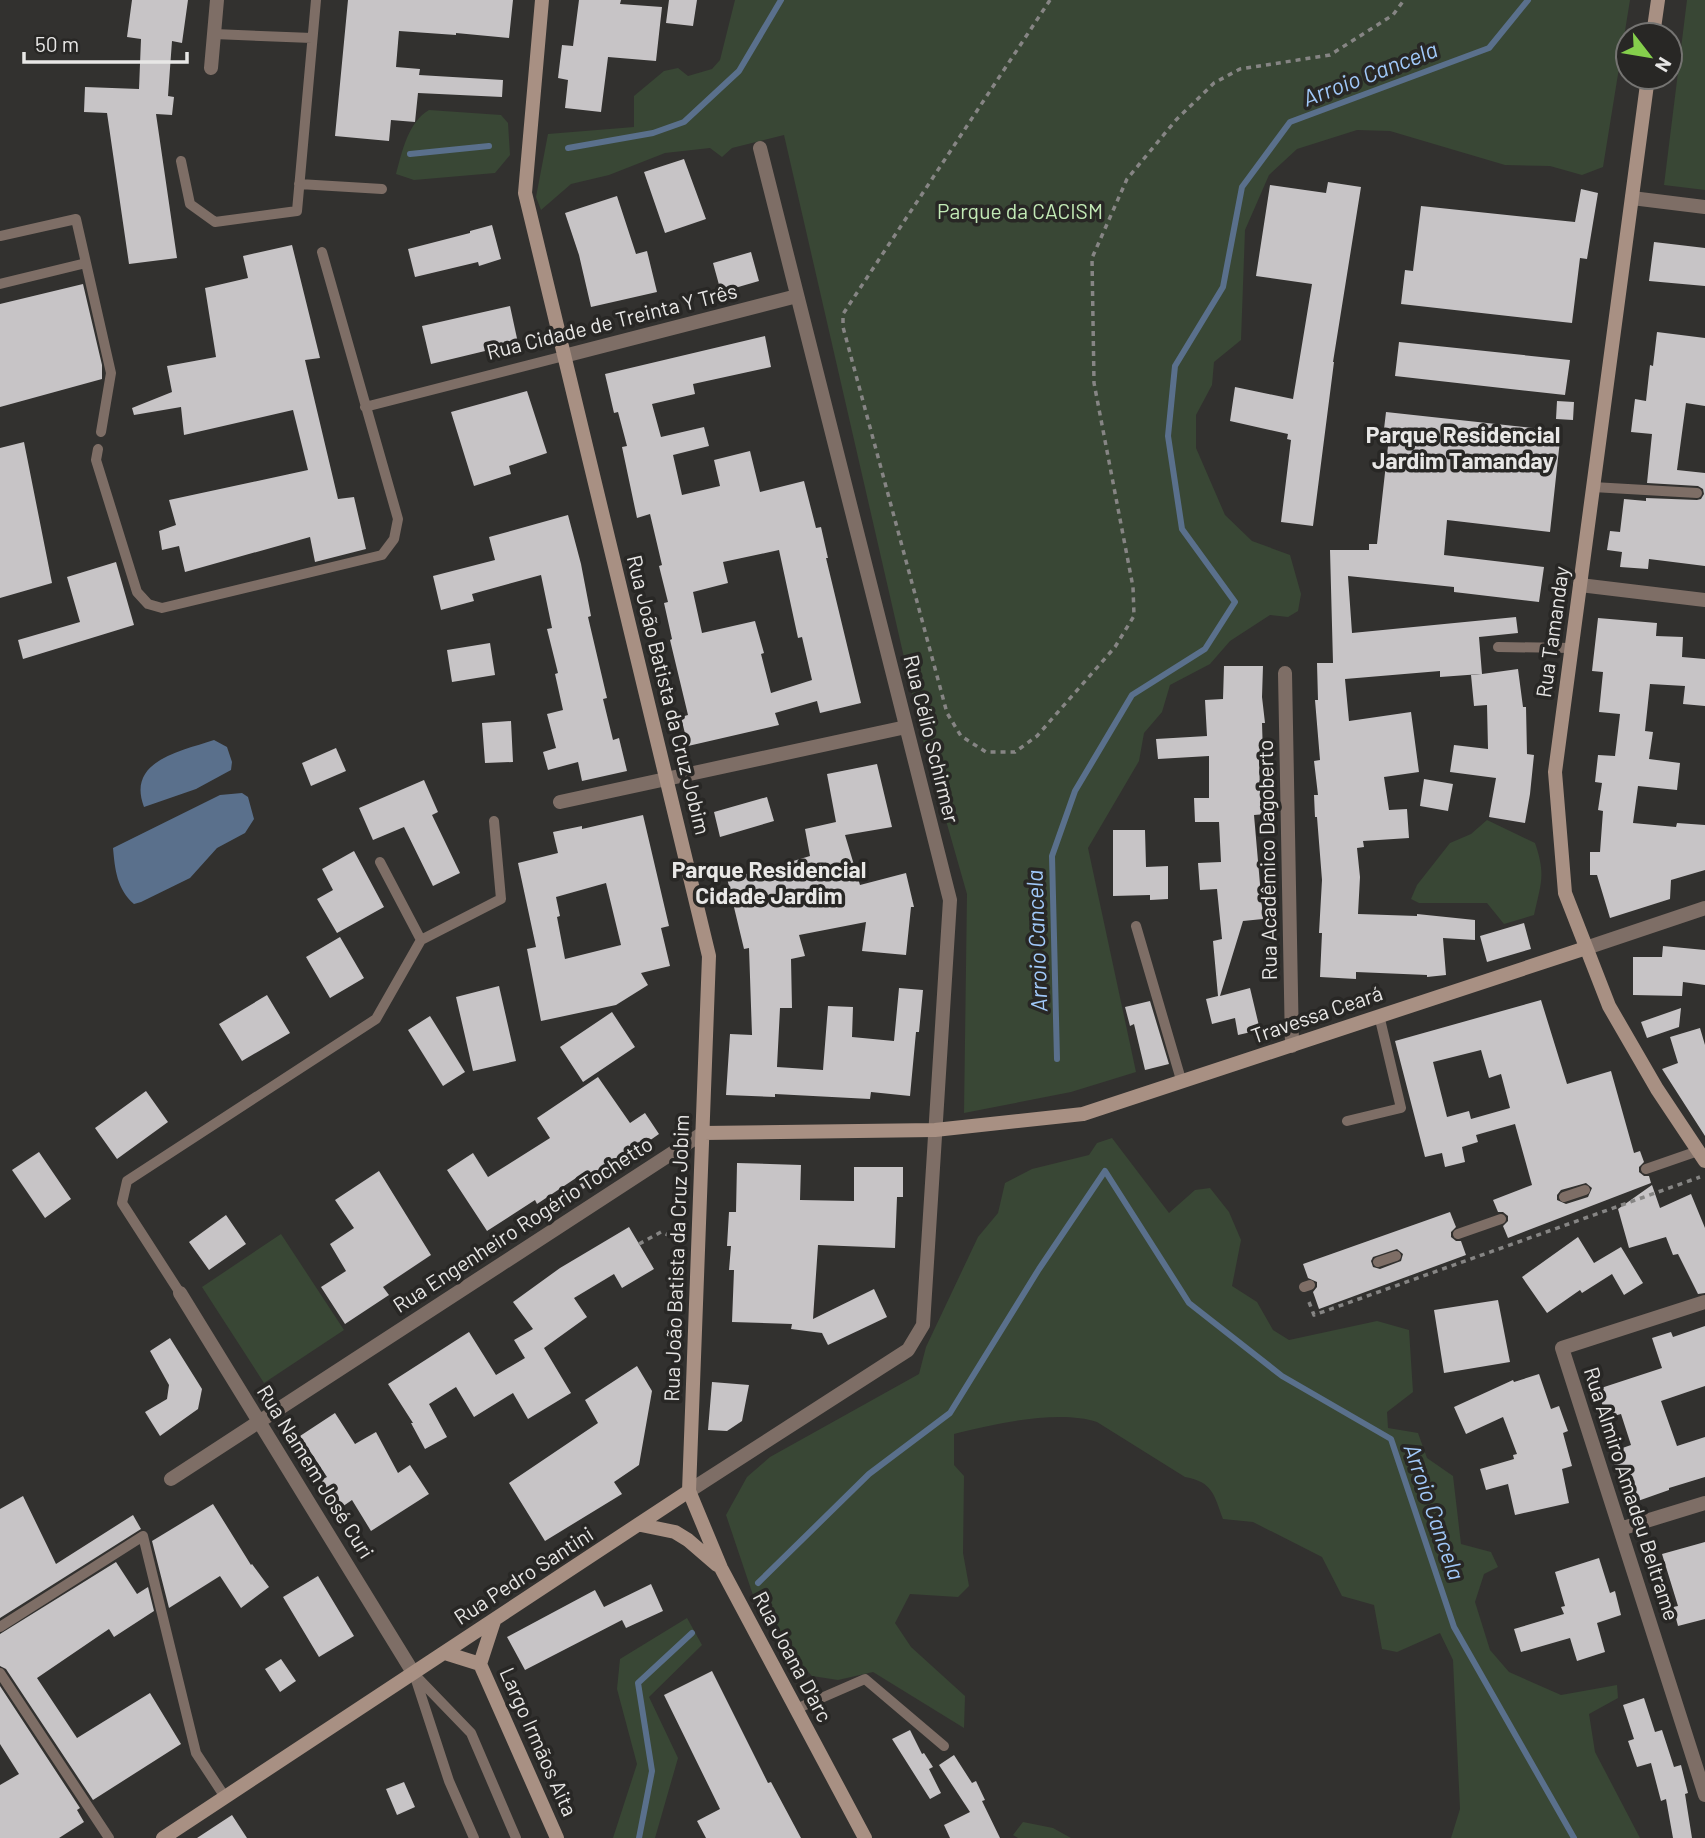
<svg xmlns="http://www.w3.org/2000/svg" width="1705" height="1838" viewBox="0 0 1705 1838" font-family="Barlow,sans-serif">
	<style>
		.green { fill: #394735 }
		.water { fill: #5a708c }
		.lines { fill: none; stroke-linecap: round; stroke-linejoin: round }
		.stream { stroke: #5a708c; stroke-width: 6 }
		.building { fill: #c7c4c6; fill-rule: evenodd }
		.path { stroke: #868584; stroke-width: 3.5; stroke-dasharray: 5 5; stroke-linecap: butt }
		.lane { stroke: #7e6e66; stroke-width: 10 }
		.street { stroke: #7e6e66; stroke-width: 14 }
		.secondary { stroke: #a89083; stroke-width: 14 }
		.labels { text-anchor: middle; stroke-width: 7; stroke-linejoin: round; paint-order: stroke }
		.park-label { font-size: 21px; fill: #c2eab6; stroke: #282725 }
		.street-label { font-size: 21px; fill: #e8e7e6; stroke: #282725 }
		.water-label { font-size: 23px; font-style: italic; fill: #a1c9fa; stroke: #282725 }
		.neighbourhood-label { font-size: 23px; font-weight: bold; fill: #e8e7e6; stroke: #282725 }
	</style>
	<rect width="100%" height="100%" fill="#32312f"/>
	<path class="green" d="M735 0H1630L1603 167 1582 175 1550 166 1505 165 1390 131 1357 130 1297 149 1269 175 1245 230 1241 340 1214 362 1212 385 1196 415V448L1225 515 1252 541 1290 555 1301 594 1298 611 1288 617 1270 615 1230 641 1210 664 1170 685 1162 712 1144 733 1139 761 1088 848 1136 1072 1071 1092 964 1113 967 894 923 740 784 135 732 148 722 157 710 148 665 153 609 175 571 184 541 210 536 197 548 134 634 127V96L664 71 678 68 688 76 712 69 720 60Z
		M1687 0H1705V190L1664 185Z
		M429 110 501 115 508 123 510 155 495 173 414 180 396 174C402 152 408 122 429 110Z
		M1487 820 1535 843C1546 875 1541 883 1534 915L1504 924 1487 903H1419L1411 899 1417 885 1450 843 1471 834Z
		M1112 1138 1169 1213 1195 1190 1210 1188 1229 1212 1241 1240 1232 1286 1257 1302 1273 1330 1289 1340 1377 1321 1409 1330 1413 1392 1387 1412 1388 1428 1418 1433 1427 1458 1453 1476 1461 1544 1491 1552 1498 1567 1484 1574 1475 1602 1490 1650 1509 1672 1561 1695 1617 1685 1618 1698 1589 1714 1595 1752 1640 1838H1451L1460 1809 1453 1660 1440 1633 1397 1652 1382 1649 1374 1605 1342 1596 1322 1557 1253 1522 1223 1519C1214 1495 1213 1482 1185 1477L1097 1422C1059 1409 993 1424 954 1434V1465L964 1476 963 1553 969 1586 958 1597 910 1594 895 1623 911 1647 965 1696 964 1728 873 1672 838 1680 812 1676 782 1644 758 1610 726 1515 747 1477 770 1457 919 1374 926 1347 978 1237 998 1213 1005 1183 1032 1169 1089 1155 1097 1143Z
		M281 1234 344 1330 264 1383 202 1287Z
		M687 1618 702 1645 649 1697 678 1758 655 1838H613L637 1764 617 1689 620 1659Z
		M1023 1822 1053 1828 1071 1838H1018L1013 1835Z"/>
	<path class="water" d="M214 740 227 747 232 762 231 770 196 789 144 807C126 760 182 751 214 740Z
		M242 793 248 797 254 819 245 833 217 848 190 878 141 902 134 904C117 889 115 870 113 848L220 795Z"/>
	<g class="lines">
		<path class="stream" d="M568 148 653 133 684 122 739 71 781 0
			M410 154 489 146
			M1057 1059 1052 856 1075 791 1132 695 1205 649 1235 602 1182 529 1168 436 1175 366 1223 287 1242 187 1290 122 1489 48 1528 0
			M758 1583 869 1474 950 1413 1039 1269 1105 1171 1189 1303 1282 1376 1391 1439 1454 1627 1574 1838
			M639 1838 652 1771 638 1683 692 1633"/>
	</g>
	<path class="building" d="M132 0H188L182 43 172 41 168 96 174 97 172 115 156 114 177 258 129 264 107 113 84 112 85 87 139 89 141 39 127 37Z
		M348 0H513L509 38 456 33V35L399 31 396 67 420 69 419 75 503 80 502 97 418 93 415 122 391 120 389 141 335 136Z
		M579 0H621L620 4 662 7 656 61 608 57 601 112 565 108 568 80 558 78 562 45 573 46Z
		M669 0H697L693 26 666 23Z
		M684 159 706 219 665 233 644 172Z
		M1328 182 1361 187 1333 362H1334L1313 526 1281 522 1291 440 1287 439 1288 434 1230 421 1235 387 1293 399 1312 284 1256 276 1270 185 1326 193Z
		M1581 189 1598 193 1587 259 1580 258 1572 323 1401 304 1405 270 1413 271 1421 206 1575 222Z
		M617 196 636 254 647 251 657 292 591 307 579 255 565 213Z
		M492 225 501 259 479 266 478 262 415 277 408 249 470 233V231Z
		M1654 242 1705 248V286L1649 281Z
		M292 245 320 358 305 360 338 499 354 497 366 549 315 562 310 537 185 572 179 546 162 550 159 531 176 525 169 500 308 470 293 410 184 435 181 407 134 415 132 408 172 392 167 366 216 357 205 288 248 278 243 256Z
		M751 252 759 281 721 292 713 263Z
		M83 284 102 365V379L0 407V304Z
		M510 306 518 343 431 364 422 326Z
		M1657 332 1705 338V406L1686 403 1677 470 1705 473V566L1649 559 1648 569 1620 567 1622 552 1607 550 1610 531 1620 532 1624 499 1646 501V498L1697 500 1701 499 1704 494 1703 489 1698 486 1647 483 1652 434 1631 432 1635 399 1646 401 1650 365 1653 366Z
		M765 336 771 367 693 384 695 394 652 404 661 437 704 427 709 446 673 455 682 495 720 486 714 460 750 451 760 492 804 481 816 528 821 527 828 558H826L861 703 820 713 817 701 775 713 779 725 688 746 681 717 688 715 670 640 672 639 664 603 668 602 659 566 662 565 650 514 637 518 622 447 627 446 618 412 614 413 605 374ZM779 550 798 638 802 637 812 680 771 693 761 654 764 653 755 621 702 633 693 592 728 583 723 562Z
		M1399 342 1570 360 1565 395 1395 376Z
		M527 391 547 453 509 466 511 474 474 486 451 412Z
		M1557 401 1574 402 1573 420 1556 419Z
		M1386 412 1561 431 1550 532 1447 520 1444 555 1544 567 1539 602 1454 592V587L1348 576 1352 633 1516 617 1518 633 1479 637 1482 674 1518 669 1523 707H1526L1527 754 1534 755 1530 794 1525 823 1489 817 1496 778 1450 772 1454 745 1488 749 1487 705 1474 706 1471 675 1481 674 1440 677V671L1345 679 1349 721 1411 712 1419 772 1384 777 1389 810 1407 809 1409 838 1363 841 1364 847 1357 848 1360 877 1358 914 1417 916V914L1475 920V940L1443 938 1446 975 1427 977V975L1356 972V979L1320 977 1322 933H1319L1322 880 1317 817H1315L1314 795H1318L1314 761 1320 760 1315 700H1318L1317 663H1333L1330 550H1369V544H1377L1388 446H1382Z
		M24 442 52 583 0 598V448Z
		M568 515 581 564 591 616 588 617 607 698 603 699 613 740 619 738 627 771 582 781 578 762 548 770 543 752 556 748 547 714 563 710 555 674 558 673 547 629 552 628 541 575 472 594 474 601 441 610 433 576 495 560 489 537Z
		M116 562 134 625 23 659 18 640 80 622 67 577Z
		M1598 618 1657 623 1656 636 1683 637 1682 657 1705 659V706L1683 704 1685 686 1650 684 1645 731 1653 732 1649 759 1680 763 1677 790 1638 786 1633 823 1676 827 1677 823 1705 825V870L1671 880 1670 899 1610 918 1597 875H1590V852H1600L1603 811 1598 810 1602 783 1595 782 1598 755 1615 756 1620 714 1599 712 1603 672 1592 671Z
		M490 643 495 675 452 682 447 650Z
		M1224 666H1263L1262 697 1265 723H1262L1263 755 1259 756 1260 792 1266 791V814L1254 815 1263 919 1243 921 1220 996 1250 988 1260 1030 1238 1035 1235 1018 1212 1024 1206 999 1218 996 1213 941 1222 939 1217 889 1200 890 1198 863 1221 862 1219 822H1195L1194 798H1209V756L1158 759 1156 739 1207 736 1205 700 1223 699Z
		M511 721 513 762 485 763 482 723Z
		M336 748 346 771 311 786 302 763Z
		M877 764 892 827 845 835 860 885 906 873 914 907H911L906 955 862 951 866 922 799 935 805 956 791 959 792 1008H780L777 1067 823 1070 828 1006 853 1007 852 1037 894 1041 899 988 923 990 919 1032H916L910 1096 871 1092 870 1099 775 1094V1097L726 1095 730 1034 752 1035 749 948 744 949 727 878 791 864 790 862 810 856 805 829 836 822 827 774Z
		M1424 779 1453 784 1448 811 1420 806Z
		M424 780 438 812 432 815 460 873 433 886 404 827 373 840 359 808Z
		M767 797 774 821 720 837 714 812Z
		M643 815 669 926 661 928 670 966 641 973 648 985 616 1005 541 1021 527 949 536 947 518 863 558 853 553 832 582 826V829ZM606 883 621 945 565 959 557 917 560 916 556 897Z
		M1113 830H1145L1146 867 1168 866V899L1150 900V895L1113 896Z
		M354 851 384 907 337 933 317 899 333 890 322 869Z
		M1524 923 1531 949 1487 962 1480 936Z
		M340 937 364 978 330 998 306 957Z
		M1663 946 1705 950V985L1683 982 1682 996 1633 995V957H1662Z
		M499 986 516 1061 473 1071 456 997Z
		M267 995 290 1033 242 1061 219 1024Z
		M1541 1000 1567 1084 1611 1071 1634 1153 1640 1151 1644 1162 1639 1167V1172L1644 1176H1649L1651 1183 1508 1238 1503 1226 1508 1221V1216L1503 1212H1498L1493 1200 1532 1185 1515 1124 1476 1135 1478 1142 1462 1147 1465 1162 1445 1167 1442 1153 1425 1157 1395 1041ZM1481 1050 1489 1078 1501 1074 1510 1108 1471 1119 1469 1111 1447 1117 1433 1062ZM1586 1183 1592 1188 1588 1197 1566 1204 1557 1200V1195L1561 1190Z
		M1150 1001 1169 1064 1145 1070 1134 1024 1130 1026 1125 1007Z
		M1681 1008 1679 1027 1647 1038 1641 1022Z
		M612 1012 635 1047 583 1082 560 1047Z
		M430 1016 465 1072 443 1086 408 1030Z
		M1700 1028 1705 1045V1136L1662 1069 1678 1063 1670 1037Z
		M598 1077 630 1123 645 1113 659 1134 632 1153 634 1155 583 1189 576 1178 537 1204 535 1200 487 1231 447 1170 473 1153 488 1177 550 1138 537 1118Z
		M146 1091 168 1122 117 1159 95 1128Z
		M39 1152 71 1199 45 1218 12 1170Z
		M737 1163 801 1165 800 1200 854 1201V1167H903V1197H897L895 1248 818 1245 813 1319 874 1289 887 1317 828 1345 822 1333 791 1329 792 1324 732 1322 734 1270H729L731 1246H727L729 1212H736Z
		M379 1171 431 1255 383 1287 389 1295 345 1324 321 1287 346 1271 330 1244 354 1228 335 1200Z
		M1652 1185 1660 1208 1691 1194 1705 1228V1293L1698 1294 1678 1254 1673 1255 1666 1237 1629 1248 1618 1209Z
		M1450 1212 1456 1227 1451 1232V1237L1456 1241H1461L1466 1255 1319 1309 1313 1292 1317 1287V1282L1308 1278 1303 1264ZM1397 1249 1403 1254 1401 1261 1380 1269 1373 1267 1371 1261 1373 1257Z
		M226 1215 246 1244 209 1270 189 1242Z
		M629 1227 654 1269 622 1288 614 1274 574 1298 587 1317 544 1348 571 1393 528 1419 513 1393 474 1417 456 1387 429 1404 447 1437 425 1449 411 1423H413L388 1384 469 1332 496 1375 525 1358 514 1340 533 1329 513 1302 560 1268Z
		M1578 1237 1594 1263 1621 1247 1643 1283 1624 1295 1612 1274 1582 1293 1580 1290 1547 1313 1522 1277Z
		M1498 1300 1510 1362 1444 1373 1434 1310Z
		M1705 1326V1386L1661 1401 1677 1446 1705 1437V1477L1669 1488V1490L1635 1502 1626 1477 1619 1479 1611 1452 1631 1445 1621 1414 1606 1418 1598 1389 1662 1368 1652 1338 1671 1332 1673 1337Z
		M170 1338 202 1389 198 1409 160 1436 145 1412 167 1399 169 1385 150 1351Z
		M637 1366 652 1391 639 1465 614 1482 622 1494 545 1541 509 1483 598 1423 585 1400Z
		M1539 1374 1551 1409 1559 1406 1568 1431 1563 1433 1572 1466 1562 1469 1569 1503 1515 1515 1508 1484 1486 1490 1480 1469 1514 1459 1513 1455 1517 1454 1503 1417 1466 1434 1454 1407 1513 1380 1514 1382Z
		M712 1382 749 1385 742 1421 727 1431 708 1430Z
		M335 1413 355 1444 376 1432 398 1473 410 1465 429 1494 371 1531 352 1500 339 1509 321 1480 327 1477 300 1436Z
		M23 1496 56 1564 133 1515 141 1529 0 1618V1509Z
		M213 1504 251 1565 252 1564 269 1587 241 1608 220 1576 169 1608 152 1541Z
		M1705 1542V1619L1678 1626 1673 1607 1678 1606 1662 1554Z
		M1599 1558 1610 1593 1615 1591 1621 1615 1597 1623 1605 1652 1577 1661 1570 1638 1521 1652 1514 1629 1564 1614 1561 1607 1565 1606 1555 1572Z
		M116 1562 137 1594 148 1587 154 1611 114 1637 109 1629 37 1678 77 1738 150 1693 181 1744 93 1800 6 1669 0 1666V1634Z
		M318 1576 354 1636 319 1657 283 1597Z
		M651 1584 663 1611 626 1628 622 1620 525 1670 507 1637 595 1590 604 1607Z
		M281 1659 296 1681 280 1692 265 1669Z
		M712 1671 768 1783 771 1782 801 1838H706L697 1821 720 1809 664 1695Z
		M0 1686 80 1808 77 1810 84 1822 59 1838H0V1785L19 1774 0 1744Z
		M1644 1698 1655 1732 1662 1730 1674 1767 1681 1765 1688 1793 1685 1794 1692 1838H1673L1666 1799 1661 1801 1651 1763 1637 1767 1628 1741 1634 1739 1623 1705Z
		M910 1730 922 1754 924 1753 933 1767 929 1769 941 1793 930 1799 892 1739Z
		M954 1755 972 1783 976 1781 985 1800 982 1801 1000 1838H950L944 1825 970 1812 939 1765Z
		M404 1782 415 1807 397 1815 386 1789Z
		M232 1815 247 1838H197Z"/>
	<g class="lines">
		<path class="path" d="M1050 0 843 314V327L947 713 961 736 986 752H1015L1037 736 1115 647 1134 616 1133 587 1094 383 1092 258 1127 179 1176 120 1214 83 1240 69 1330 55 1393 15 1404 0
			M639 1244 661 1232 673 1237
			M1309 1302 1314 1315 1700 1177"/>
		<path class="lane" d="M214 34 312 38
			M181 161 190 204 215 222 297 211 316 0
			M299 184 382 189
			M0 236 76 219 111 373 101 432
			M0 284 86 263
			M365 407 564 356
			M98 449 96 460 137 592 148 604 162 608 382 555 394 539 398 519 322 252
			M1593 487 1697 493
			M1498 647 1572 648
			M1136 926 1182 1083
			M421 940 501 899 494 821
			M1347 1121 1401 1108 1379 1015
			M1646 1169 1698 1151
			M1564 1197 1585 1190
			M1458 1234 1501 1219
			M1378 1262 1396 1256
			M1304 1287 1310 1285
			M180 1293 122 1203 127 1181 376 1019 421 940 380 862
			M0 1627 143 1536 196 1753 225 1797
			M0 1673 109 1838
			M414 1674 471 1733 516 1838
			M415 1677 449 1781 474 1838
			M796 1709 865 1679 944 1746"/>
		<path class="street" d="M211 68 217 0
			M1632 198 1705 207
			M564 356 797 296
			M1580 585 1705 600
			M1285 673 1292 1046
			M560 802 906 727
			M1586 948 1705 908
			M180 1293 414 1674
			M1705 1302 1562 1348 1705 1795
			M171 1479 703 1133
			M689 1491 908 1350 923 1325 950 900 760 148
			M1620 1529 1705 1503"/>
		<path class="secondary" d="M542 0 525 193 709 956 689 1491 721 1568 865 1838
			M1653 35 1658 0
			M1648 77 1555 772 1565 893 1609 1006 1657 1089 1705 1161
			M703 1133 935 1130 1083 1114 1586 948
			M641 1525 675 1532 688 1540 717 1565
			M494 1621 480 1664 557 1838
			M445 1653 480 1664
			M163 1838 689 1491"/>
	</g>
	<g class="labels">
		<g class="park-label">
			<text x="1020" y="219">Parque da CACISM</text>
		</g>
		<g class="street-label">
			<text transform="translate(612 322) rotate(-14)" y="7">Rua Cidade de Treinta Y Três</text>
			<text transform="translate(1553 632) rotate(-82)" y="7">Rua Tamanday</text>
			<text transform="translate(668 695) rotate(76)" y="7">Rua João Batista da Cruz Jobim</text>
			<text transform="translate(931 739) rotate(76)" y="7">Rua Célio Schirmer</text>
			<text transform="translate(1268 860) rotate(-91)" y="7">Rua Acadêmico Dagoberto</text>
			<text transform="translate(1317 1015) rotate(-19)" y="7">Travessa Ceará</text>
			<text transform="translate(523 1225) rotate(-33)" y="7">Rua Engenheiro Rogério Tochetto</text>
			<text transform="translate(677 1258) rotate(-88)" y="7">Rua João Batista da Cruz Jobim</text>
			<text transform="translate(315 1472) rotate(58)" y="7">Rua Namem José Curi</text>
			<text transform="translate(1631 1494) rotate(72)" y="7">Rua Almiro Amadeu Beltrame</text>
			<text transform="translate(524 1576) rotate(-33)" y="7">Rua Pedro Santini</text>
			<text transform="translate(792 1657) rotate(62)" y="7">Rua Joana D'arc</text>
			<text transform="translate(538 1742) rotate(66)" y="7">Largo Irmãos Aita</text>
		</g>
		<g class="water-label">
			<text transform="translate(1370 74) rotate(-21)" y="8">Arroio Cancela</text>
			<text transform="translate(1037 941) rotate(-92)" y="8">Arroio Cancela</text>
			<text transform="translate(1434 1512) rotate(71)" y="8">Arroio Cancela</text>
		</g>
		<g class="neighbourhood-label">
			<text x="1463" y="443">Parque Residencial<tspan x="1463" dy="26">Jardim Tamanday</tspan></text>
			<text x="769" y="878">Parque Residencial<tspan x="769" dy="26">Cidade Jardim</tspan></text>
		</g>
	</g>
	<g transform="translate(1649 56) rotate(121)"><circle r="33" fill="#282725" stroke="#757472" stroke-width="2"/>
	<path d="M0-5L12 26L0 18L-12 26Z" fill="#85cf4c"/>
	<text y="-10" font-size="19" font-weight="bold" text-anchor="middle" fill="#e8e7e6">N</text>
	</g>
	<path d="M24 52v10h163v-10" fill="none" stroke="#e8e7e6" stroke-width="3.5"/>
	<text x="35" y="52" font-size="21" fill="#e8e7e6" stroke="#282725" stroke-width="5" paint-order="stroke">50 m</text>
</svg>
